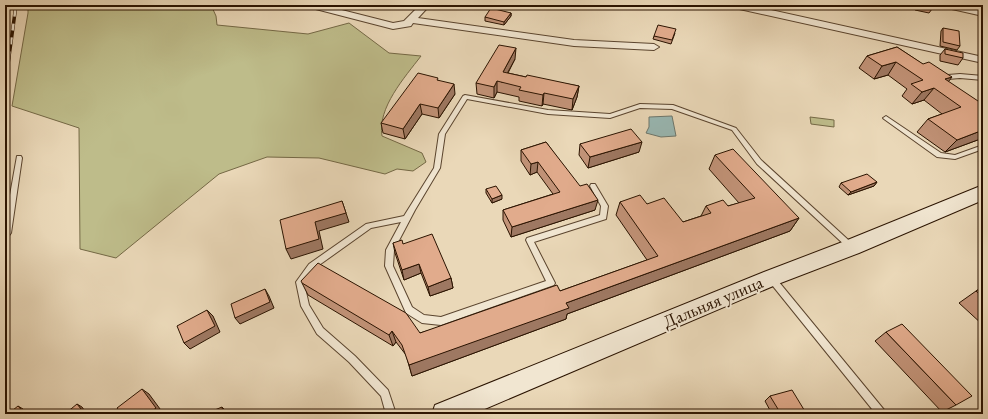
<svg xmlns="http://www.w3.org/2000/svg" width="988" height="419" viewBox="0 0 988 419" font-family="'EB Garamond',serif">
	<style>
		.green { fill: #bebc8a; stroke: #746845 }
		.water { fill: #99b9b5; stroke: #6d776d }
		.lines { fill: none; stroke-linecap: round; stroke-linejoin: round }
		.lane-casing { stroke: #5a442e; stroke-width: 2 }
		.street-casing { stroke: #5a442e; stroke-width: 2 }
		.secondary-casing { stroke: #2a1300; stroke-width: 2 }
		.lane { fill: #f1e6d1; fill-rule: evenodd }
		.street { fill: #f1e6d1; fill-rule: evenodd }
		.secondary { fill: #f1e6d1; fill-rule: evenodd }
		.rail-casing { stroke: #2a1300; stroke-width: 3.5 }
		.rail { stroke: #f1e6d1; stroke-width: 2.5; stroke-dasharray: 7; stroke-linecap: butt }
		.wall { fill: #c29378; stroke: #2a1300 }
		.shaded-wall { fill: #9e7862; stroke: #2a1300 }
		.building { fill: #e1ab8c; stroke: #2a1300 }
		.labels { text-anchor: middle; stroke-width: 4; stroke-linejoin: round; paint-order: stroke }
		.street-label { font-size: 18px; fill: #2a1300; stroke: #f1e6d1 }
	</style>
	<rect width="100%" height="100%" fill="#ead8b8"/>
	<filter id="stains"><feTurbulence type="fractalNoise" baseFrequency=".005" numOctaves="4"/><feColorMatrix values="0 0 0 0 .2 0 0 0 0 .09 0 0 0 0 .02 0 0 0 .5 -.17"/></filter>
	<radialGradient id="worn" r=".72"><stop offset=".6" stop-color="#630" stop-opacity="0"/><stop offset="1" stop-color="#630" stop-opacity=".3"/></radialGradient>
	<path class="green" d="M28 5H211L216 16 217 25 308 34 349 23 389 53 421 56C405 77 377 108 382 136L422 153 426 162 413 171 397 169 385 174 319 158 267 157 219 174 116 258 80 249 79 128 12 106 28 13Z
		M810 117 834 120V127L811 124Z"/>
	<path class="water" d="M672 116 676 136 661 137 646 133 649 127V117Z"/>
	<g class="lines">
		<defs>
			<path id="lane" d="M960 74 983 76V80L960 78 948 79 945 77 948 75Z
				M465 95 548 110 610 114 640 104 673 105 736 128 761 160 856 247 855 249 852 250 849 249 757 164 732 130 672 109 640 108 610 118 548 114 467 99 445 134 440 168 415 210 394 250 393 266 412 307 424 315 441 317 546 281 526 240 527 238 600 215 601 206 590 186 591 184H595L608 206 606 219 534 242 555 283 554 285 441 325 422 323 406 313 385 266 386 250 401 222 371 228 315 268 304 283 309 305 323 328 355 356 388 390 396 414H386L381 396 349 362 317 334 301 306 296 282 309 264 366 224 404 216 434 168 439 134 463 96Z
				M886 116 941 153 955 155 983 145V149L955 159 937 157 884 119 883 118Z
				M17 156H21L22 158 11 233 8 237 5 238V223Z
				M771 275 774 276 885 411 887 414H876L768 280 767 278 768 276Z"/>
			<path id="street" d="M306 5H322L393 23 404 21 420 5H430L418 18 574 40 654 44 659 47 654 50 574 46 413 23 411 26 393 29 308 7Z
				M730 5H748L983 57V63L735 8Z
				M941 5H959L983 10V16L943 7Z"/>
			<path id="secondary" d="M983 185V200L859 253 778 284 473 414H432L435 405 764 272 845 241Z"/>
		</defs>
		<use href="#lane" class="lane-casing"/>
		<use href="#street" class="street-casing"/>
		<use href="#secondary" class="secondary-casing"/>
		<use href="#lane" class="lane"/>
		<use href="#street" class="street"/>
		<use href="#secondary" class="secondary"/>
		<defs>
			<path id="rail" d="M5 86 16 5"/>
		</defs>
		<use href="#rail" class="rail-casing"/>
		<use href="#rail" class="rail"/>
	</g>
	<path class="wall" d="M915 5H932V9L929 13 915 10Z
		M511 13V16L504 25 485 21V17Z
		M943 28 960 46 957 50 940 46 941 31Z
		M675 33 671 44 653 39 654 36Z
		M897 47 948 81 983 138 945 152 917 132 928 119 942 114 924 100 912 104 902 96 907 89 888 75 874 79 859 68 867 56Z
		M945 49 963 58 958 65 940 61V55Z
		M515 59 508 73 526 77 579 86 577 97 572 110 543 104 542 106 519 101V97L497 92 494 98 477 94 476 83Z
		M438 80 455 94 439 118 422 114 405 139 383 133 381 123Z
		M546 142 595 210 511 237 503 220V210L553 194 537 172 530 175 521 161V150Z
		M580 144 639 152 588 168 579 155Z
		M715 155 799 218 790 231 567 314 566 319 412 376 406 355 396 342 393 346 308 295 302 283 420 333 560 291 647 260 616 215 620 202 647 204 683 222 701 216 706 206H728L739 203 709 169Z
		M877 182 874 186 848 195 839 187 841 183Z
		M486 189 502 199 492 203 486 193Z
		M393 243 403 244 451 278 453 288 430 296 421 273 404 280 395 253Z
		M983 287V325L959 303 976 291Z
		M886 332 956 405 942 412 875 341Z
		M770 396 806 414H772L765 401Z"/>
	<path class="shaded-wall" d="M511 13V16L504 25V22Z
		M516 48 515 59 502 83 503 72Z
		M896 62 888 75 874 79 882 66Z
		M952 77 942 90 945 79Z
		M497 81V92L494 98V87Z
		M454 84 455 94 439 118 438 108Z
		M579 86 577 97 572 110 573 99Z
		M934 88 924 100 912 104 922 92Z
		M544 93 543 104 542 106 543 95Z
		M420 104 422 114 405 139 403 129Z
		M983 130V138L945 152 957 140Z
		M642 142 639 152 588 168 590 157Z
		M538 162 537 172 530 175 531 164Z
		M877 182 874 186 848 195 851 192Z
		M502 195V199L492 203V199Z
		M598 200 595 210 511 237 512 227Z
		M342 201 349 222 319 231 323 249 291 259 286 249 315 222Z
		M799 218 790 231 567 314 566 319 412 376 409 365 566 303Z
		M419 264 421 273 404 280 402 270Z
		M451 278 453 288 430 296 428 287Z
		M265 289 269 296 274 308 240 324 235 318Z
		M207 310 213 316 220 332 190 349 184 343Z
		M392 331 396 342 393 346 389 335Z
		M142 389 149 394 163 413 161 414H148Z
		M77 404 82 407 87 414H85Z
		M18 406 23 409 28 414H25Z
		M222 407 229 414H223Z"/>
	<path class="building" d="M917 5H932V9L917 6Z
		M491 8 511 13 504 22 485 17Z
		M658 25 676 29 672 40 654 36Z
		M943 28 959 31 960 46 943 42Z
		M499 45 516 48 503 72 526 77 527 75 579 86 573 99 544 93 543 95 519 90 521 87 497 81 494 87 476 83Z
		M897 47 923 64 929 62 952 77 945 79 978 101 983 99V130L957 140 928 119 961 107 934 88 922 92 911 84 923 80 896 62 882 66 867 56Z
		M945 49 963 53V58L945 54Z
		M418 73 438 78 437 80 454 84 438 108 420 104 403 129 381 123Z
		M631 129 642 142 590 157 580 144Z
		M546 142 580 186 587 184 598 200 512 227 503 210 560 192 538 162 531 164 521 150Z
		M733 149 799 218 566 303 569 308 409 365 402 345 392 331 389 335 302 283 301 281 318 263 406 313 420 333 557 285 560 291 658 256 620 202 640 195 647 204 664 198 683 222 711 213 706 206 723 200 728 206 755 198 715 155Z
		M867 174 877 182 851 192 841 183Z
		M496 186 502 195 492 199 486 189Z
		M342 201 346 213 315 222 319 239 286 249 280 220Z
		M432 234 451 278 428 287 419 264 402 270 393 243 402 240 403 244Z
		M983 287V297L976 291Z
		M265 289 270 302 235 318 231 304Z
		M207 310 215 326 184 343 177 326Z
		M902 324 972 396 956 405 886 332Z
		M142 389 156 408 148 414H121L117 408Z
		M792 390 806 413 781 414 770 396Z
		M77 404 85 414H66V413Z
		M18 406 25 414H8Z
		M222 407 223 414H205Z"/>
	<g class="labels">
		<g class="street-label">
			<text transform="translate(713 302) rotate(-23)" y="6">Дальняя улица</text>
		</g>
	</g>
	<rect width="988" height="419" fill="none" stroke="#ead8b8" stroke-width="20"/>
	<rect x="6" y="6" width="976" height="407" fill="none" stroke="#2a1300" stroke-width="2"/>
	<rect x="10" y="10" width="968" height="399" fill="none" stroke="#2a1300"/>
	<rect width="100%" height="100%" filter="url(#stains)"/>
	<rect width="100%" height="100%" fill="url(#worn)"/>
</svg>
